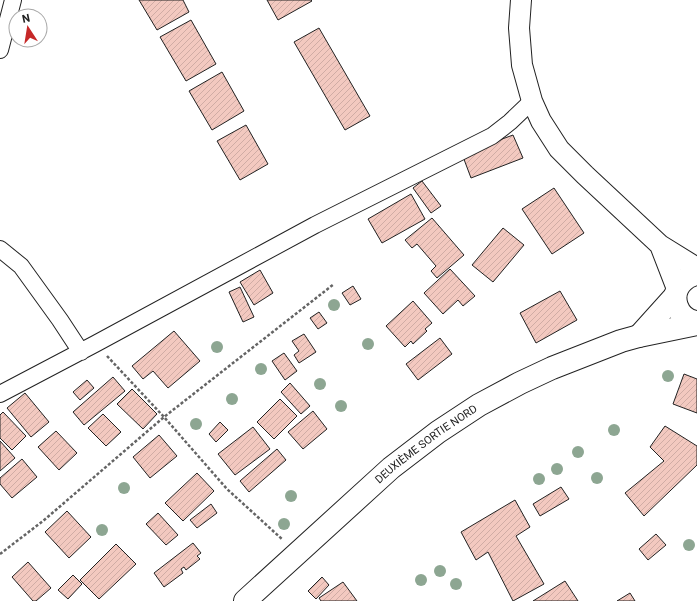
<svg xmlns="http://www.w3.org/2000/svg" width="697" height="601" viewBox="0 0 697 601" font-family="Roboto,sans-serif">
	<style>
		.building { fill: url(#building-hatch); stroke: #222 }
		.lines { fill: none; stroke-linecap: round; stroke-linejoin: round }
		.minor-casing { stroke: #222; stroke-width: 18 }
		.tertiary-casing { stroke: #222; stroke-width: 22 }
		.primary-casing { stroke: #222; stroke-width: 24 }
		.path { stroke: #646464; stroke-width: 2.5; stroke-dasharray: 3 2; stroke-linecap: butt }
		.minor { stroke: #fff; stroke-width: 16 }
		.tertiary { stroke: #fff; stroke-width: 20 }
		.primary { stroke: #fff; stroke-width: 22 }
		.tree { fill: #8da692 }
		.labels { text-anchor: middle; stroke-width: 3; stroke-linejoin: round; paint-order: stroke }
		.street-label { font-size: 11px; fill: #222; stroke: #fff }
	</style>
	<defs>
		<pattern id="building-hatch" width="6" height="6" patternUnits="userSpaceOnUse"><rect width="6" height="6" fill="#f3c9c0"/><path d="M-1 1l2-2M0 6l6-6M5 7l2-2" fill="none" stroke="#d0aca5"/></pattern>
	</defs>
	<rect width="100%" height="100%" fill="#fff"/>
	<path class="building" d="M139 0H183L189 12 157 30Z
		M267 0H311L312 1 278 20Z
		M191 20 216 64 186 81 160 37Z
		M319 28 370 116 345 130 294 42Z
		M222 72 244 111 212 130 189 91Z
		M246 125 268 164 240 180 217 141Z
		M513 135 523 158 471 178 462 154Z
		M422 181 441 206 431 213 413 188Z
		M554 188 584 233 552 254 522 209Z
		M411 194 425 219 382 243 368 219Z
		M432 218 464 255 437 278 431 271 436 266 417 244 412 248 405 240Z
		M503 228 524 245 493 282 472 265Z
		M450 269 475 296 463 306 458 300 443 314 424 293Z
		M260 270 273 293 254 305 240 282Z
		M353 286 361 299 350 305 342 293Z
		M240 287 254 317 243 322 229 292Z
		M560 291 577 320 536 343 520 313Z
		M413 301 432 323 425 329 427 331 413 344 411 341 405 347 386 326Z
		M319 312 327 323 318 329 310 318Z
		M174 331 200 361 168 388 153 371 143 379 132 366Z
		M304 334 316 352 299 363 294 355 299 351 292 341Z
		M440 338 452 354 418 380 406 364Z
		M284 353 297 371 285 380 272 361Z
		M684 374 697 379V413L673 404Z
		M113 377 125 391 84 425 73 412Z
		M87 380 94 388 80 400 73 392Z
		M290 383 310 406 301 414 281 392Z
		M132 389 157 414 143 429 117 404Z
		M25 393 49 422 31 437 7 408Z
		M280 399 297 416 274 439 257 422Z
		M313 411 327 429 303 449 288 432Z
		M3 412 26 436 12 450 0 438V415Z
		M103 414 121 432 106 446 88 428Z
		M220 422 228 430 216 442 209 434Z
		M665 426 697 446V465L644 516 625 493 664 461 650 447Z
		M253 427 270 449 235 475 218 454Z
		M56 431 77 453 59 470 38 447Z
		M159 435 177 456 150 478 133 457Z
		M0 441 15 458 0 471Z
		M277 449 286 460 249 492 240 481Z
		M22 459 37 477 12 498 0 484V478Z
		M197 473 214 491 183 521 165 503Z
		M561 487 569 499 540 516 533 504Z
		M515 500 530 527 516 536 544 584 513 601 488 552 476 560 461 532Z
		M211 504 217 513 197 528 190 520Z
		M67 511 91 537 69 558 45 532Z
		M158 513 178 535 166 545 146 524Z
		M656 534 666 545 648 560 639 549Z
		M193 543 201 553 197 556 200 559 186 570 184 567 181 569 183 573 164 587 154 573Z
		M116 544 136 564 99 599 80 580Z
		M28 562 51 588 36 601H33L12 577Z
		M73 575 82 584 68 599 58 590Z
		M322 577 329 585 316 599 308 591Z
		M565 581 578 601H533Z
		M343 582 357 601H321L319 598Z
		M630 593 635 601H617Z"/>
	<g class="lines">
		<defs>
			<path id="minor" d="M0 50 13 0
				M0 249 21 266 60 320 81 352
				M0 394 95 344 315 225 492 136 510 122 532 101"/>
			<path id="tertiary" d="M521 0 519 28 522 65 532 101 541 121 559 149 585 175 660 245 697 268
				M660 245 677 289"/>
			<g id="primary">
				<path d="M697 274C692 275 687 277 683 281 668 295 677 320 697 322"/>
				<path d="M639 336 675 296"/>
				<path id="s1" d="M245 601 391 468 438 432 479 405 520 383 552 368 621 341 639 336 697 324"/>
			</g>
		</defs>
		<use href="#minor" class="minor-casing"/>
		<use href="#tertiary" class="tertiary-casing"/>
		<use href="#primary" class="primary-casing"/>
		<path class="path" d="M107 356 164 417 227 489 283 540
			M0 554 43 521 164 417 334 284"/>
		<use href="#minor" class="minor"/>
		<use href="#tertiary" class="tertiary"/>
		<use href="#primary" class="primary"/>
	</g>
	<g class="tree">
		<circle cx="334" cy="305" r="6"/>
		<circle cx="368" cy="344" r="6"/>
		<circle cx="217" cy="347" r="6"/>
		<circle cx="261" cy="369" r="6"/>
		<circle cx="668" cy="376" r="6"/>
		<circle cx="320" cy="384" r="6"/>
		<circle cx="232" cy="399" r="6"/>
		<circle cx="341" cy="406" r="6"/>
		<circle cx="196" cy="424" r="6"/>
		<circle cx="614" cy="430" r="6"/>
		<circle cx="578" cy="452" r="6"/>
		<circle cx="557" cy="469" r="6"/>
		<circle cx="597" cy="478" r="6"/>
		<circle cx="539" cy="479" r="6"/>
		<circle cx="124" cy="488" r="6"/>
		<circle cx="291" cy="496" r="6"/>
		<circle cx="284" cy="524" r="6"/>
		<circle cx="102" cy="530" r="6"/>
		<circle cx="689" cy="545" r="6"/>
		<circle cx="440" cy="571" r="6"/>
		<circle cx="421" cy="580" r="6"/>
		<circle cx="456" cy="584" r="6"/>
	</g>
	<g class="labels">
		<g class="street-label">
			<text dy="4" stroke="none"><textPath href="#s1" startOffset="240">DEUXIÈME SORTIE NORD</textPath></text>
		</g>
	</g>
	<g transform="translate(28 28) rotate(348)"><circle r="19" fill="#ffffff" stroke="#a7a7a7"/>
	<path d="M0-3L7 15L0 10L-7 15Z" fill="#c62828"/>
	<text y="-6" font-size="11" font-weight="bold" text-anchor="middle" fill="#222222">N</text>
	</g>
</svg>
